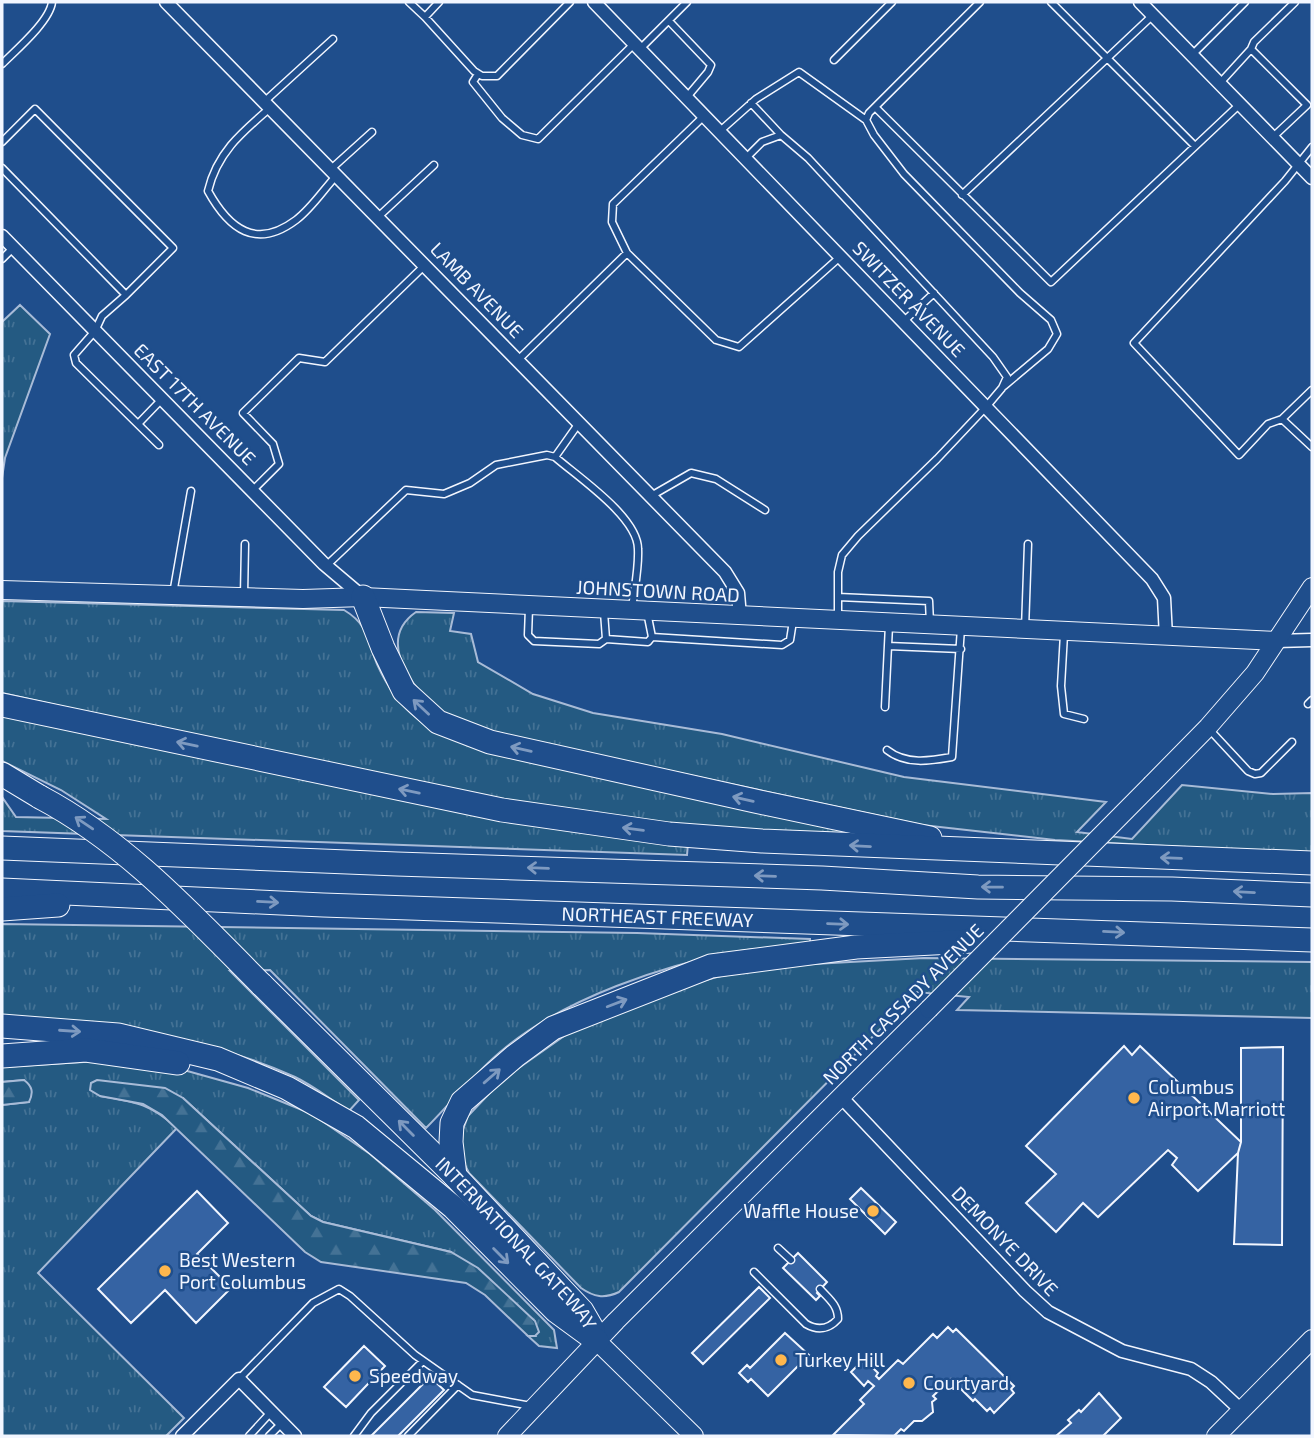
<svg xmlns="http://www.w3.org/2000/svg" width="1314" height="1438" viewBox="0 0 1314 1438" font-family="'Exo 2',sans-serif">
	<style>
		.grass { fill: url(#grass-tufts); stroke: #a8bbd7; stroke-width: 2 }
		.forest { fill: url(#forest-firs); stroke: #a8bbd7; stroke-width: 2 }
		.building { fill: #3563a3; stroke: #f2f6ff; stroke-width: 2 }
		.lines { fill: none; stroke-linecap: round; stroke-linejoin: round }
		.lane-casing { stroke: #f2f6ff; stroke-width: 9 }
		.street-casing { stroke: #f2f6ff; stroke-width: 15 }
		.secondary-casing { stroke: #f2f6ff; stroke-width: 20 }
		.highway-casing { stroke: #f2f6ff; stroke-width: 25 }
		.lane { stroke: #1f4e8c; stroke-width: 6 }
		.street { stroke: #1f4e8c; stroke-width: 12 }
		.secondary { stroke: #1f4e8c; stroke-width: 18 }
		.highway { stroke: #1f4e8c; stroke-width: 23 }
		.secondary-bridge-casing { stroke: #f2f6ff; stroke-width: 20; stroke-linecap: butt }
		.highway-bridge-casing { stroke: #f2f6ff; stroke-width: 25; stroke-linecap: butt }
		.secondary-bridge { stroke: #1f4e8c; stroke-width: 18 }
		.highway-bridge { stroke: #1f4e8c; stroke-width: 23 }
		.oneway { stroke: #7e9ac0 }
		.poi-dot { fill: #ffb74d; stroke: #1f4e8c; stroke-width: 2.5 }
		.labels { text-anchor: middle; stroke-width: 5; stroke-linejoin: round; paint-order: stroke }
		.street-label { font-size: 19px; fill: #f2f6ff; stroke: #1f4e8c }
		.poi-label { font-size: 19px; fill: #f2f6ff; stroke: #1f4e8c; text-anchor: start }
	</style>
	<defs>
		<pattern id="grass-tufts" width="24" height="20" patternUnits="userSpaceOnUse" patternTransform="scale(1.75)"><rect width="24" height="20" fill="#245a82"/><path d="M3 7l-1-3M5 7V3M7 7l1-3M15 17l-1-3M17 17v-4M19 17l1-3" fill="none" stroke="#447295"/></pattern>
		<pattern id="forest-firs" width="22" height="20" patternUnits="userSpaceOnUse" patternTransform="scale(1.75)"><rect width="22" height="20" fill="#245a82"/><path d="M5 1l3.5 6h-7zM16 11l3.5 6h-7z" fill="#447295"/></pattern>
	</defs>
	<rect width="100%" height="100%" fill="#1f4e8c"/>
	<path class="grass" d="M20 305 50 334 5 458 2 478V322Z
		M2 601 344 610C369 625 367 640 377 664 399 713 429 733 479 748L861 833 860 839C774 835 687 829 602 817 400 787 201 737 2 693Z
		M416 612 454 613 450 631 471 634 478 662 533 694 593 713 722 734 904 777 1106 802 1077 832 1132 839 1182 785 1273 794 1312 793V854L1055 840 922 825 502 735C486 729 454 721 440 712 436 710 432 704 428 700 405 677 380 637 416 612Z
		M2 712 688 843 687 855 2 831V797L16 817 106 819 61 790 2 761Z
		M2 924 637 933 810 939V945C787 947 763 947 740 951 663 965 566 998 505 1048 476 1071 452 1102 426 1128L270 970 230 971 359 1100 349 1111C331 1100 314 1086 295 1077 203 1034 101 1029 2 1017Z
		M924 958 1312 962V1018L957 1010 969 997 917 992 619 1292C604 1299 594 1297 581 1288L469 1173 464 1163 461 1135 468 1116 503 1079 567 1034 683 986 721 976 795 965Z
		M100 1061 173 1067 248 1088 312 1114 370 1154 435 1210 554 1330 557 1348 539 1346 528 1336H535L451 1252 323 1222 311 1216 183 1098 100 1096C135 1102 149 1103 177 1128L38 1273 184 1418 166 1436H2V1105L29 1102 24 1080 2 1082V1067Z"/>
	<path class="forest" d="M24 1080C32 1086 34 1092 29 1102L2 1105V1082Z
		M97 1080 165 1088 183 1098 311 1216 323 1222 451 1252 478 1268 535 1321 539 1332 535 1336H528L485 1295 466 1283 321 1262 305 1252 162 1115 143 1104 100 1096 90 1090 91 1083Z"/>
	<path class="building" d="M1124 1046 1132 1055 1140 1046 1241 1142 1238 1153 1198 1191 1172 1165 1177 1158 1168 1150 1098 1217 1083 1203 1056 1232 1026 1203 1056 1174 1026 1146Z
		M1283 1047 1282 1245 1234 1244 1238 1153 1241 1142V1048Z
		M861 1188 896 1222 885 1234 850 1199Z
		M197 1191 228 1223 197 1254 231 1288 196 1323 165 1290 131 1323 98 1289Z
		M798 1253 827 1282 817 1293 820 1296 816 1300 783 1268Z
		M759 1287 770 1298 703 1364 692 1353Z
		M948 1327 953 1332 956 1329 1014 1386 1011 1389 1014 1393 994 1413 990 1408 987 1411 975 1399 973 1401 951 1379 933 1396 936 1399 932 1402 933 1412 922 1421H914L904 1431 901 1429 894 1436 833 1435 864 1404 860 1400 874 1386 868 1381 864 1386 851 1372 864 1359 878 1373 876 1376 879 1379 898 1360 903 1364 933 1334 937 1338Z
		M785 1333 809 1355 768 1396 751 1379 748 1382 739 1373 747 1365 750 1368Z
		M364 1346 385 1366 346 1407 324 1387Z
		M430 1377 444 1390 398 1436H371Z
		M1099 1393 1121 1418 1103 1436H1056L1071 1423 1068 1420 1079 1410 1081 1412Z"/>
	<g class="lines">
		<defs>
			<path id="lane" d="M409 2 425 17 439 2
				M980 2 875 107 1051 282 1240 104
				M1051 2 1195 146
				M425 17 474 71 482 76H497L570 2
				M669 21 711 65 708 72 687 97
				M640 49 687 2
				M1192 55 1245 2
				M834 60 892 2
				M2 64C16 50 50 21 52 2
				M478 74 473 82 502 118 522 135 538 139 635 43
				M1220 83 1251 49
				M265 101 333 39
				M751 103 781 135
				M875 107 869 113 866 120 874 135 904 174 1020 293 1051 320 1057 334 1048 349 1004 386
				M270 108C241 133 217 153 208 191 229 229 256 250 296 220 311 209 324 189 337 175
				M705 115 613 204 612 222 627 253 716 340 739 347 840 257
				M720 131 756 99 799 72 866 120
				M1273 137 1307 105 1251 49 1254 42 1295 2
				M2 142 35 109 173 248 126 295
				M746 158 762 142 781 135 808 158 993 357 1007 377 1002 388 986 407 937 459 858 536 842 555 838 572V619
				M2 168 126 295 102 316 95 331 74 355 76 363 159 445
				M331 169 372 132
				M962 195 1153 15
				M378 217 434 165
				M2 259 13 248
				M904 321 934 293
				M518 360 627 253
				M1312 390 1282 419 1312 447
				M1282 419 1268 424 1239 455 1134 343 1285 181 1312 147
				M579 423 555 457C578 477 638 517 638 549 639 569 634 590 632 609
				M138 424 162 399
				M253 490 279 464 273 444 243 413 299 358 325 362 425 265
				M651 496 691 473 716 479 765 510
				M326 566 406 490 444 494 470 483 496 465 547 455 555 457
				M173 594 191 491
				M244 595 245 544
				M838 597 929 601 930 624
				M529 608 528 635 534 641 599 644 606 639 604 612
				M1025 629 1028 544
				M1064 634 1061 686 1064 714 1084 719
				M652 637 782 645 790 640 793 621
				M606 639 648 642 652 637 647 612
				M888 646 961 649
				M1308 704 1312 700
				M885 707 889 625
				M1209 729 1248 771 1255 774 1261 773 1292 742
				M887 750C906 765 930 761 952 757L961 628
				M778 1248 791 1260
				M754 1272 806 1324C818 1331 829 1329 838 1319 838 1305 829 1299 820 1289
				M239 1379 313 1303 339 1289 350 1296 415 1355 472 1395 531 1406
				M249 1436 271 1412
				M269 1436 282 1423
				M354 1436 371 1413 423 1361
				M408 1436 458 1385"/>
			<path id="street" d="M166 2 725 572 738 593 740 617
				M594 2 1152 579 1164 598 1166 637
				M1140 2 1312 178
				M2 236 324 564 363 597
				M1276 641 1312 640
				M841 1097 1025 1291 1048 1312 1122 1351 1191 1369 1211 1382 1241 1410
				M182 1436 239 1379 295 1436"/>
			<path id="secondary" d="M2 590 303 599 363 597 1276 641
				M1152 784 1208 727 1255 673 1312 587
				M597 1341 694 1436
				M507 1436 616 1321 929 1009
				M1216 1436 1312 1339"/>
			<g id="highway">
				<path d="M363 597 383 648 404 691 438 722 490 742 755 801 930 838"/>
				<path d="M2 705 502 810 669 834 762 841 1312 863"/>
				<path d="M2 774 40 797"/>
				<path d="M2 848 397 864 822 878 978 887 1172 889 1312 895"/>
				<path id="s1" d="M2 890 323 905 1312 940"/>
				<path d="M2 909 58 905"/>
				<path id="s2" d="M261 984 455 1176 582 1311 593 1330"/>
				<path d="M2 1026 118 1035 218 1059 287 1088 356 1127 453 1207 556 1311 597 1341"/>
				<path d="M2 1056 86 1050 178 1063"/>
				<path d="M455 1176 451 1142 452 1123 462 1102 515 1056 553 1028 711 966 856 947 972 941"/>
			</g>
		</defs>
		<use href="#lane" class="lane-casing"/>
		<use href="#street" class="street-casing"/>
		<use href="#secondary" class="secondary-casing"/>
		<use href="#highway" class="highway-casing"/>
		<use href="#lane" class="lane"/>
		<use href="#street" class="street"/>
		<use href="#secondary" class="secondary"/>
		<use href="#highway" class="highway"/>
		<defs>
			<path id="secondary-bridge" d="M929 1009 1152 784"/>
			<path id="highway-bridge" d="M40 797C127 843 193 916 261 984"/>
		</defs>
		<use href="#secondary-bridge" class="secondary-bridge-casing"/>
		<use href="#highway-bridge" class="highway-bridge-casing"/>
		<use href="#secondary-bridge" class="secondary-bridge"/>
		<use href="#highway-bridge" class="highway-bridge"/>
	</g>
	<defs><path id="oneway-shaft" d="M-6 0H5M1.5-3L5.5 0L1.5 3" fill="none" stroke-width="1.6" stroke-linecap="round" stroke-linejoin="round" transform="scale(1.75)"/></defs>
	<g class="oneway">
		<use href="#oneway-shaft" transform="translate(421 707) rotate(-137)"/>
		<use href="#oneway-shaft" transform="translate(187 744) rotate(-168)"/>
		<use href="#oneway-shaft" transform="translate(521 749) rotate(-167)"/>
		<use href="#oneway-shaft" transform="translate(409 791) rotate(-168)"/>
		<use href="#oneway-shaft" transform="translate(743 799) rotate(-167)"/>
		<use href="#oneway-shaft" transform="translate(84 823) rotate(-146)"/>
		<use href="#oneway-shaft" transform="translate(633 829) rotate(-173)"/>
		<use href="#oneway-shaft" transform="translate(860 846) rotate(-177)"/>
		<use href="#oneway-shaft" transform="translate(1171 858) rotate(-178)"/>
		<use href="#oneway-shaft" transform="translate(538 868) rotate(-178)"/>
		<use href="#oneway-shaft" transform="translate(765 876) rotate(-178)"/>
		<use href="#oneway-shaft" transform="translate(992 887) rotate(-179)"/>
		<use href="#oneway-shaft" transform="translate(1244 892) rotate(-177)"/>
		<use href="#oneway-shaft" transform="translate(268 902) rotate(3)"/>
		<use href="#oneway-shaft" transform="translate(838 924) rotate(2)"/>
		<use href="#oneway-shaft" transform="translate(1114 932) rotate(3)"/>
		<use href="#oneway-shaft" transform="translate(617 1003) rotate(-21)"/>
		<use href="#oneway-shaft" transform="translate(70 1031) rotate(4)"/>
		<use href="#oneway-shaft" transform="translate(492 1076) rotate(-41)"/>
		<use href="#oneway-shaft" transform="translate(406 1128) rotate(-135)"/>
		<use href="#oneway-shaft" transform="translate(501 1256) rotate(45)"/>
	</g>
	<g class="poi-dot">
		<circle cx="1134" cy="1098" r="7"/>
		<circle cx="873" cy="1211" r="7"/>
		<circle cx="165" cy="1271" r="7"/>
		<circle cx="781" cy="1360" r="7"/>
		<circle cx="355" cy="1376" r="7"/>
		<circle cx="909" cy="1383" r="7"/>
	</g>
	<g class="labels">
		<g class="street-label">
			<text transform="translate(477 290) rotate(46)" y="7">LAMB AVENUE</text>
			<text transform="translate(909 299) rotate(46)" y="7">SWITZER AVENUE</text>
			<text transform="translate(195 404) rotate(45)" y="7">EAST 17TH AVENUE</text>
			<text transform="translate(658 591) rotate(3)" y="7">JOHNSTOWN ROAD</text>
			<text dy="7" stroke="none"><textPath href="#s1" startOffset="656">NORTHEAST FREEWAY</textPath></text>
			<text transform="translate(903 1004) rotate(-45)" y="7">NORTH CASSADY AVENUE</text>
			<text transform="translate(1005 1241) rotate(46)" y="7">DEMONYE DRIVE</text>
			<text dy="7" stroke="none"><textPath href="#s2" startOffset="364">INTERNATIONAL GATEWAY</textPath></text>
		</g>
		<g class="poi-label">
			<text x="1148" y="1094">Columbus<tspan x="1148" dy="22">Airport Marriott</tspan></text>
			<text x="859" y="1218" text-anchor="end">Waffle House</text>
			<text x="179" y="1267">Best Western<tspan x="179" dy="22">Port Columbus</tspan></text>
			<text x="795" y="1367">Turkey Hill</text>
			<text x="369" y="1383">Speedway</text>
			<text x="923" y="1390">Courtyard</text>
		</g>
	</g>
	<rect width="1314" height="1438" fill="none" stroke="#f2f6ff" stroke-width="7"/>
</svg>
